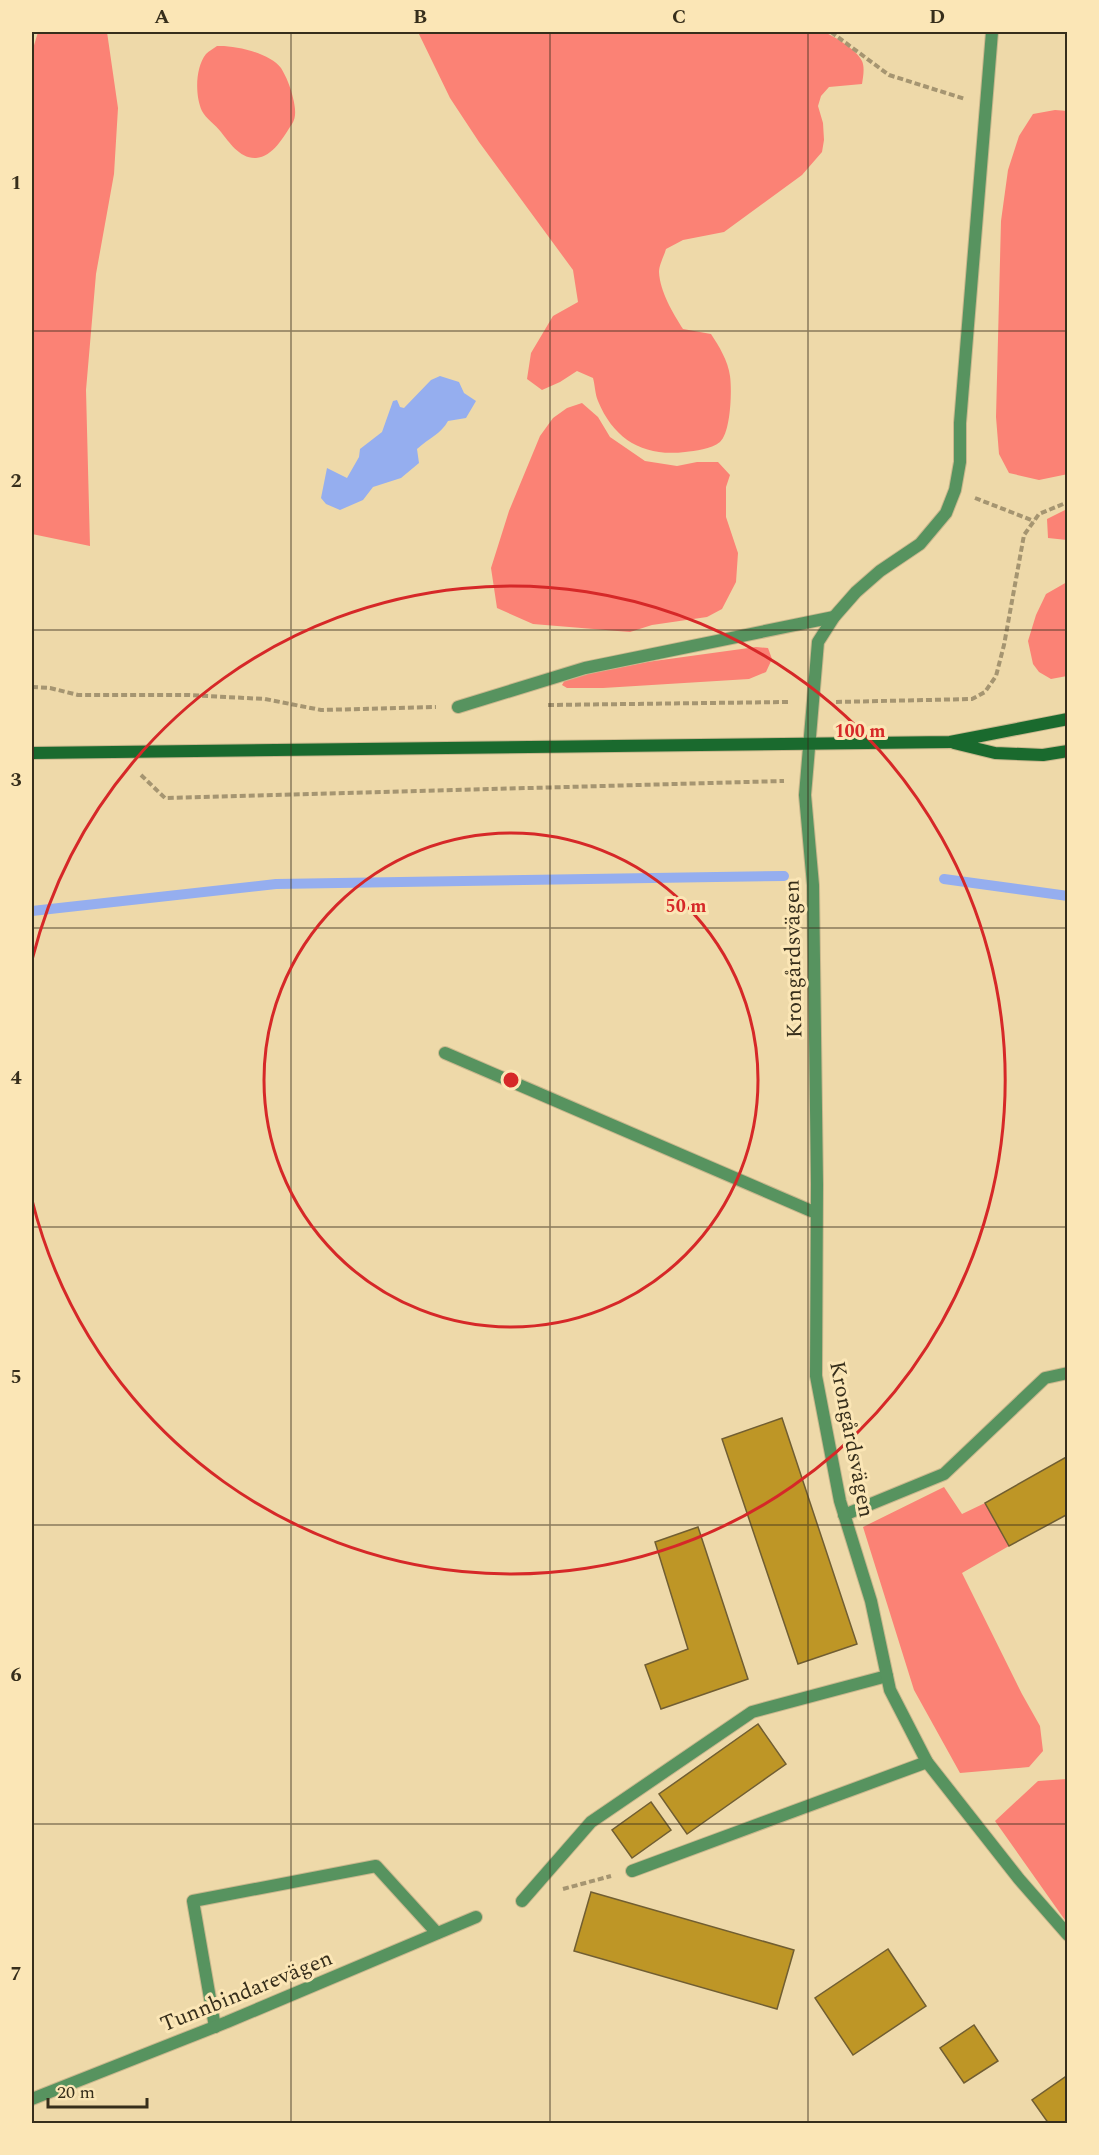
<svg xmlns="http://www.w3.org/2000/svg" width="1099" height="2155" viewBox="0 0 1099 2155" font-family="Spectral,serif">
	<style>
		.green { fill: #fb8275 }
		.water { fill: #95aeef }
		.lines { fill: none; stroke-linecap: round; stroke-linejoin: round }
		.stream { stroke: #95aeef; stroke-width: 10 }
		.building { fill: #be9626; stroke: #715e32; stroke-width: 1.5 }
		.lane-casing { stroke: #c9b78d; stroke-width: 14 }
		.street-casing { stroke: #c9b78d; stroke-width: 14 }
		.secondary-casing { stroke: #c9b78d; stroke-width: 14 }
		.path { stroke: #a59571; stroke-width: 4; stroke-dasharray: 6 3; stroke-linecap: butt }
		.lane { stroke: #57935f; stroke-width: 12 }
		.street { stroke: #57935f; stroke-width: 12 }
		.secondary { stroke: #1a6a2e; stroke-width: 12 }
		.grid { fill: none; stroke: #362e1b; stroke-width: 1.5; stroke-opacity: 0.55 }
		.ring { fill: none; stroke: #d62828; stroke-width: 3 }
		.labels { text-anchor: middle; stroke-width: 6; stroke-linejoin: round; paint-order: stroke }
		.street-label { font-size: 22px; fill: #362e1b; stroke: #fbe6b6 }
		.centre { fill: #d62828; stroke: #fbe6b6; stroke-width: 3 }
		.ring-label { font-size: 18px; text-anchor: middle; font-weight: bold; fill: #d62828; stroke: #fbe6b6; stroke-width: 6; stroke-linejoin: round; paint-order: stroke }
		.neatline { fill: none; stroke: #362e1b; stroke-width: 2 }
		.grid-label { font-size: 20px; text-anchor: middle; font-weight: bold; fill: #362e1b }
	</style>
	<rect width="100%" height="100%" fill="#eed9a9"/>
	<path class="green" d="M38 32H107L118 108 114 174 96 274 86 390 90 546 32 534V52Z
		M418 32H824C834 36 857 50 862 61 865 68 863 77 862 84L829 87 821 96 818 106 823 123 824 140 822 152 802 175 724 232 683 240 666 249C664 256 659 265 659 272 660 292 673 313 683 329L711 334C719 346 728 361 730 376 732 390 731 432 720 442 711 449 695 451 685 452 644 457 614 440 598 401 595 394 595 385 593 378L577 371 560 382 542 390 527 379 531 353 553 316 578 302 573 270 479 142 450 98Z
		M217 46C235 45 270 53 281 68 286 76 291 88 293 98 295 106 297 117 292 124 284 136 273 157 256 158 240 159 229 142 221 132 215 124 206 119 202 111 195 96 195 68 206 54 209 51 214 48 217 46Z
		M1055 110 1068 111V474L1039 480 1009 473 999 454 996 417 1001 221 1008 170 1019 136 1033 114Z
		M582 403 598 417 610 437 645 461 677 466 697 462H718L730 475 726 487V517L738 553 736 582 722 609 707 617 652 625 630 632 533 624 497 608 491 568 509 511 540 436 553 418 567 408Z
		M1067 509V540L1048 538 1047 519Z
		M1067 582V676L1051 679 1039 672 1033 664 1028 641 1036 615 1046 594Z
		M756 647 768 648 772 659 766 672 749 679 603 688H567L562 685 566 678 647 662Z
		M944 1487 962 1514 985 1503 1009 1546 962 1573 1022 1694 1040 1726 1043 1751 1029 1767 960 1773 914 1690 863 1527Z
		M1067 1779H1068L1067 1923 995 1821 1038 1781Z"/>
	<path class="water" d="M440 376 459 382 464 393 476 401 466 418 448 421C441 434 429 438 417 449L419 463 401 478 373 487 363 500 340 510 326 504 321 498 327 468 347 478 359 457 360 449 382 432 393 401 397 400 400 407 404 408 431 380Z"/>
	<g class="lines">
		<path class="stream" d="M944 879 1068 896
			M32 911 276 884 784 876"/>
	</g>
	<path class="building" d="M782 1418 857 1644 798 1664 722 1439Z
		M1068 1456V1514L1009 1546 985 1503Z
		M698 1527 748 1679 661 1709 645 1665 688 1649 655 1542Z
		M758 1724 786 1764 687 1834 659 1794Z
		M651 1802 671 1830 632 1858 612 1830Z
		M591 1892 794 1950 777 2009 574 1951Z
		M888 1949 926 2006 853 2055 815 1998Z
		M974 2025 998 2061 964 2083 940 2048Z
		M1068 2075V2124H1049L1032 2100Z"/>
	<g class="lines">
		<defs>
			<path id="lane" d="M458 707 585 668 834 617
				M445 1053 816 1213
				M844 1515 944 1474 1045 1378 1068 1373
				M632 1871 927 1762
				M522 1901 591 1822 752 1712 887 1676
				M215 2027 193 1901 376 1866 437 1933"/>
			<path id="street" d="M992 32 960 423V462L955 490 946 513 920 544 880 571 856 592 834 617 818 642 805 795 813 885 817 1184 816 1376 840 1501 871 1601 890 1690 927 1762 1019 1879 1068 1935
				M32 2099 227 2022 476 1917"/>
			<path id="secondary" d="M954 743 995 753 1043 755 1068 751
				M32 753 950 742 1068 719"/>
		</defs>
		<use href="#lane" class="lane-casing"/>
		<use href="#street" class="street-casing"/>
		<use href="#secondary" class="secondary-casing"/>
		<path class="path" d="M831 32 889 75 965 99
			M975 498 1034 521
			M32 687 50 688 78 695H188L265 699 321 710 436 707
			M836 702 972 699 985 692 996 676 1004 645 1024 535 1039 514 1068 502
			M548 705 789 702
			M141 775 165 798 784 781
			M563 1889 611 1876"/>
		<use href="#lane" class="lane"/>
		<use href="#street" class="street"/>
		<use href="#secondary" class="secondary"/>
	</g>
	<path class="grid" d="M291 32V2124M550 32V2124M808 32V2124M32 331H1068M32 630H1068M32 928H1068M32 1227H1068M32 1525H1068M32 1824H1068"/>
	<g class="ring">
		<circle cx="511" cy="1080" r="247"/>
		<path d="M32 960A494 494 0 1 1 32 1200"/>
	</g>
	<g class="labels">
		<g class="street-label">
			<text transform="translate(792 959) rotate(-91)" y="8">Krongårdsvägen</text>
			<text transform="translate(853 1439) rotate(79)" y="8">Krongårdsvägen</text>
			<text transform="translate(246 1990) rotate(-22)" y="8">Tunnbindarevägen</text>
		</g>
	</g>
	<circle cx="511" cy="1080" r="9" class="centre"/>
	<g class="ring-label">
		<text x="860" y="737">100 m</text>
		<text x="686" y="912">50 m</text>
	</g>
	<rect width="1099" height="2155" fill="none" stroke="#fbe6b6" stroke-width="66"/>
	<path d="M48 2098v9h99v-9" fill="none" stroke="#362e1b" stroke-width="3"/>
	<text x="57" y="2098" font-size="18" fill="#362e1b" stroke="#fbe6b6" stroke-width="4.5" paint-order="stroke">20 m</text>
	<rect x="33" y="33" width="1033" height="2089" class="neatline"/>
	<g class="grid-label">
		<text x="162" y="23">A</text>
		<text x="420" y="23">B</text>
		<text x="679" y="23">C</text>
		<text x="937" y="23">D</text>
		<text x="16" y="189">1</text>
		<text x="16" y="487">2</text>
		<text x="16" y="786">3</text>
		<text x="16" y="1084">4</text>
		<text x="16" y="1383">5</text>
		<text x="16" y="1681">6</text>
		<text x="16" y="1980">7</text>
	</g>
</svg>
